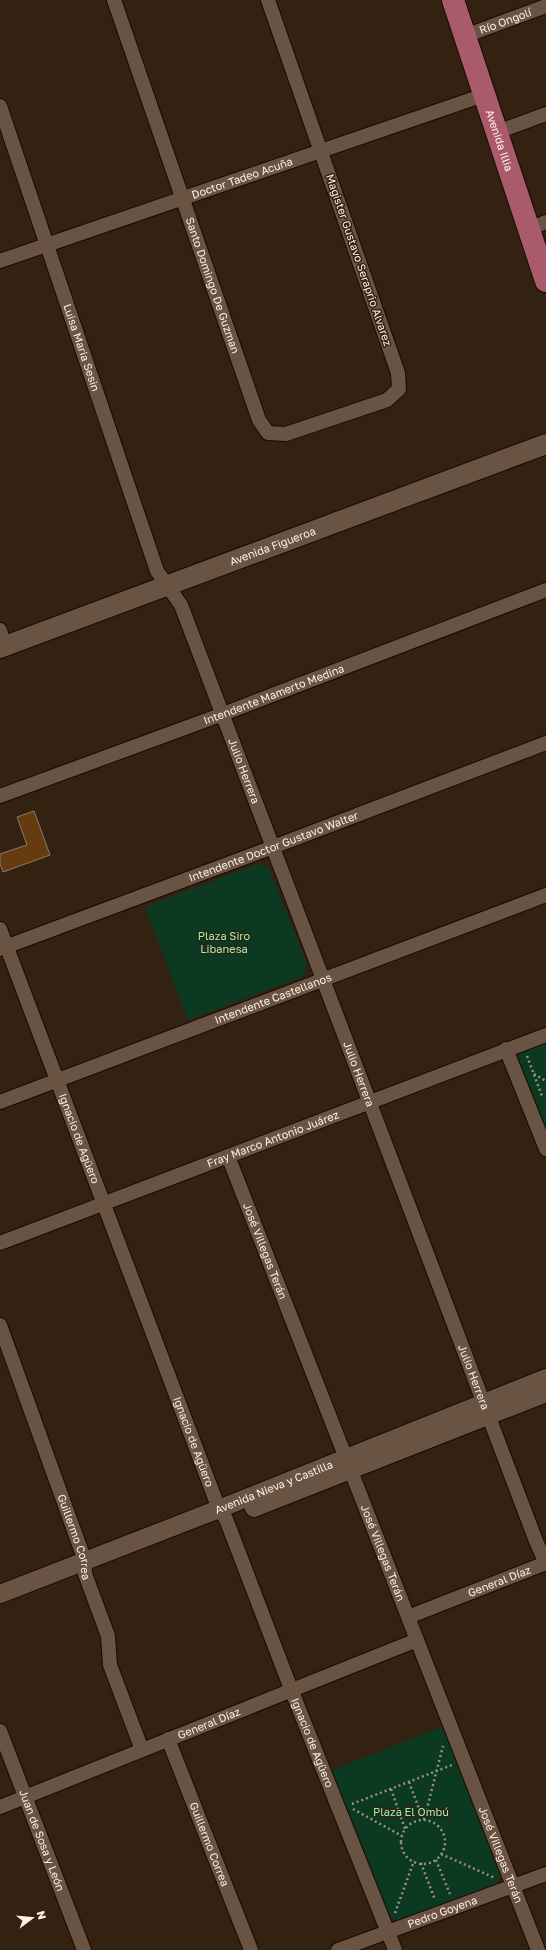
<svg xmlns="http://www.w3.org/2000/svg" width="546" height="1950" viewBox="0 0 546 1950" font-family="'Golos Text',sans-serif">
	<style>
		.green { fill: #0c3922 }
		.building { fill: #663b0f; stroke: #907966 }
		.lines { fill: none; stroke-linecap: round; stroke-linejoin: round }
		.minor-casing { stroke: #1a0a00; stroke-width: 16 }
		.tertiary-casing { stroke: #1a0a00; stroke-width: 20 }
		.secondary-casing { stroke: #1a0a00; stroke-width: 22 }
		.primary-casing { stroke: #1a0a00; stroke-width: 24 }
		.path { stroke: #9e8e81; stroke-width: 2.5; stroke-dasharray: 2 3; stroke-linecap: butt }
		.minor { stroke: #695342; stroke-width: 14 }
		.tertiary { stroke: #695342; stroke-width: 18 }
		.secondary { stroke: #695342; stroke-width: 20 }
		.primary { stroke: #aa5b6b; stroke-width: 22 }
		.labels { text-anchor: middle; stroke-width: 3; stroke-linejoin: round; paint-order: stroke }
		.street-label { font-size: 11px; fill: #fcefe5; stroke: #332111 }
		.park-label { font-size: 11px; fill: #8cf6b6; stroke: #332111 }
	</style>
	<rect width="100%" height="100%" fill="#332111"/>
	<path class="green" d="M255 865H263L270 870 307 965 304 975 294 980 188 1020 145 907Z
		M546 1041V1130L518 1060 521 1051Z
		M442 1727 501 1873 498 1882 493 1886 399 1920 392 1918 388 1913 330 1771Z"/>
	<path class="building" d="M34 811 50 855 3 872 0 864V854L27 845 17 817Z"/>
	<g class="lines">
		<defs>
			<g id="minor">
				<path id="s1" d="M114 0 259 420 268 433 286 434 387 400 399 389 398 373 268 0"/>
				<path id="s2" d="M465 36 546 6"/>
				<path id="s3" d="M0 106 157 571 181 605 536 1541 546 1564"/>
				<path d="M497 132 546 114"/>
				<path d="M529 229 546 222"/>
				<path id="s4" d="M0 261 484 95"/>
				<path d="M0 630 5 646"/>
				<path id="s5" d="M0 796 223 714 546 590"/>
				<path id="s6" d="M0 929 219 1509 226 1519 291 1689 395 1950"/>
				<path id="s7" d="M0 949 273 847 546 743"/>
				<path d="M506 1049 546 1149"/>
				<path id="s8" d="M0 1102 546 895"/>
				<path id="s9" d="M228 1156 538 1950"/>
				<path id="s10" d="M0 1243 546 1035"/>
				<path id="s11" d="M0 1325 85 1561V1574L108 1636 110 1665 142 1750"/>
				<path id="s12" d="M408 1617 546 1563"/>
				<path id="s13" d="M0 1731 84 1950"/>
				<path id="s14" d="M168 1739 251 1950"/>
				<path id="s15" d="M0 1807 417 1640"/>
				<path id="s16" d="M338 1950 546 1874"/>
			</g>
			<g id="tertiary">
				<path d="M254 1508 546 1393"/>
				<path id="s17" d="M0 1594 219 1509 546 1378"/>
			</g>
			<g id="secondary">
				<path id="s18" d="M0 648 546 444"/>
			</g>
			<g id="primary">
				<path id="s19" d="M453 0 546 281"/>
			</g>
		</defs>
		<use href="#minor" class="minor-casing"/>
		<use href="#tertiary" class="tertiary-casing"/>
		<use href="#secondary" class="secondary-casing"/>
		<use href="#primary" class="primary-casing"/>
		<path class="path" d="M527 1056 542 1096
			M534 1074 546 1081
			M409 1782 423 1819
			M391 1789 405 1829
			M352 1804 452 1765
			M353 1809 402 1836
			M424 1820 443 1746
			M401 1842a22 22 0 1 1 44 0a22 22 0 1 1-44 0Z
			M441 1854 495 1878
			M436 1860 450 1894
			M421 1863 435 1900
			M395 1913 414 1861"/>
		<use href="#minor" class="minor"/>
		<use href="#tertiary" class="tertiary"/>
		<use href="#secondary" class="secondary"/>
		<use href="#primary" class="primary"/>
	</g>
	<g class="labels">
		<g class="street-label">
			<text dy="4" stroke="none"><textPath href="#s2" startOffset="43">Río Ongolí</textPath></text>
			<text dy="4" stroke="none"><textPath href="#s19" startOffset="148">Avenida Illia</textPath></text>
			<text dy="4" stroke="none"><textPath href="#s4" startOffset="256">Doctor Tadeo Acuña</textPath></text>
			<text transform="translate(359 260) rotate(71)" y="4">Magister Gustavo Seraprio Alvarez</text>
			<text dy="4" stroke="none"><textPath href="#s1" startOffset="302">Santo Domingo De Guzman</textPath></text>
			<text dy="4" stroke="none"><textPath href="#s3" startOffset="255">Luisa Maria Sesin</textPath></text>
			<text dy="4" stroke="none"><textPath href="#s18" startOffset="291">Avenida Figueroa</textPath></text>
			<text dy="4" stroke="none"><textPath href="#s5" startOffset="292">Intendente Mamerto Medina</textPath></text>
			<text dy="4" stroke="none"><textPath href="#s3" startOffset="710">Julio Herrera</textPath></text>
			<text dy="4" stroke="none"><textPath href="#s7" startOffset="292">Intendente Doctor Gustavo Walter</textPath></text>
			<text dy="4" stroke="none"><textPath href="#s8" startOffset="292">Intendente Castellanos</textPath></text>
			<text dy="4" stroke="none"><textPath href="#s3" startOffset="1034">Julio Herrera</textPath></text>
			<text dy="4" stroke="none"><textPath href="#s6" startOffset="224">Ignacio de Agüero</textPath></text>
			<text dy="4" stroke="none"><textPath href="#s10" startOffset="292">Fray Marco Antonio Juárez</textPath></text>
			<text dy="4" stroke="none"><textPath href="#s9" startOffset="102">José Villegas Terán</textPath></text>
			<text dy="4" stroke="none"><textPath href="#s3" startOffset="1358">Julio Herrera</textPath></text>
			<text dy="4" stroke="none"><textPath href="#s6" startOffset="548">Ignacio de Agüero</textPath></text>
			<text dy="4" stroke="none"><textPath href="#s17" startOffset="294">Avenida Nieva y Castilla</textPath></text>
			<text dy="4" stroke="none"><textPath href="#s11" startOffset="225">Guillermo Correa</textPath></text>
			<text dy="4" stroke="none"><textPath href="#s9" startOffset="426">José Villegas Terán</textPath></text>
			<text dy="4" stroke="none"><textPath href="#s12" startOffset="98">General Díaz</textPath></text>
			<text dy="4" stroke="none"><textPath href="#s15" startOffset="225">General Díaz</textPath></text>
			<text dy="4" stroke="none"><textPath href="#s6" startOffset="872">Ignacio de Agüero</textPath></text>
			<text dy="4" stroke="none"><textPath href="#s13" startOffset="117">Juan de Sosa y León</textPath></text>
			<text dy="4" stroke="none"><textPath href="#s14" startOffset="113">Guillermo Correa</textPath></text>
			<text dy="4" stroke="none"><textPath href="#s9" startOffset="750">José Villegas Terán</textPath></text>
			<text dy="4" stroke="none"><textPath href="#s16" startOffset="111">Pedro Goyena</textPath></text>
		</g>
		<g class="park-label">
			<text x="224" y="940">Plaza Siro<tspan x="224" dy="13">Libanesa</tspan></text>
			<text x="411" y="1816">Plaza El Ombú</text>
		</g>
	</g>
	<g transform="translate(32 1918) rotate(74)" stroke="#332111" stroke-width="3" paint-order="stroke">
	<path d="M0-3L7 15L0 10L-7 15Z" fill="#fcefe5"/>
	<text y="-6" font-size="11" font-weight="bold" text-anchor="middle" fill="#fcefe5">N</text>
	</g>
</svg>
